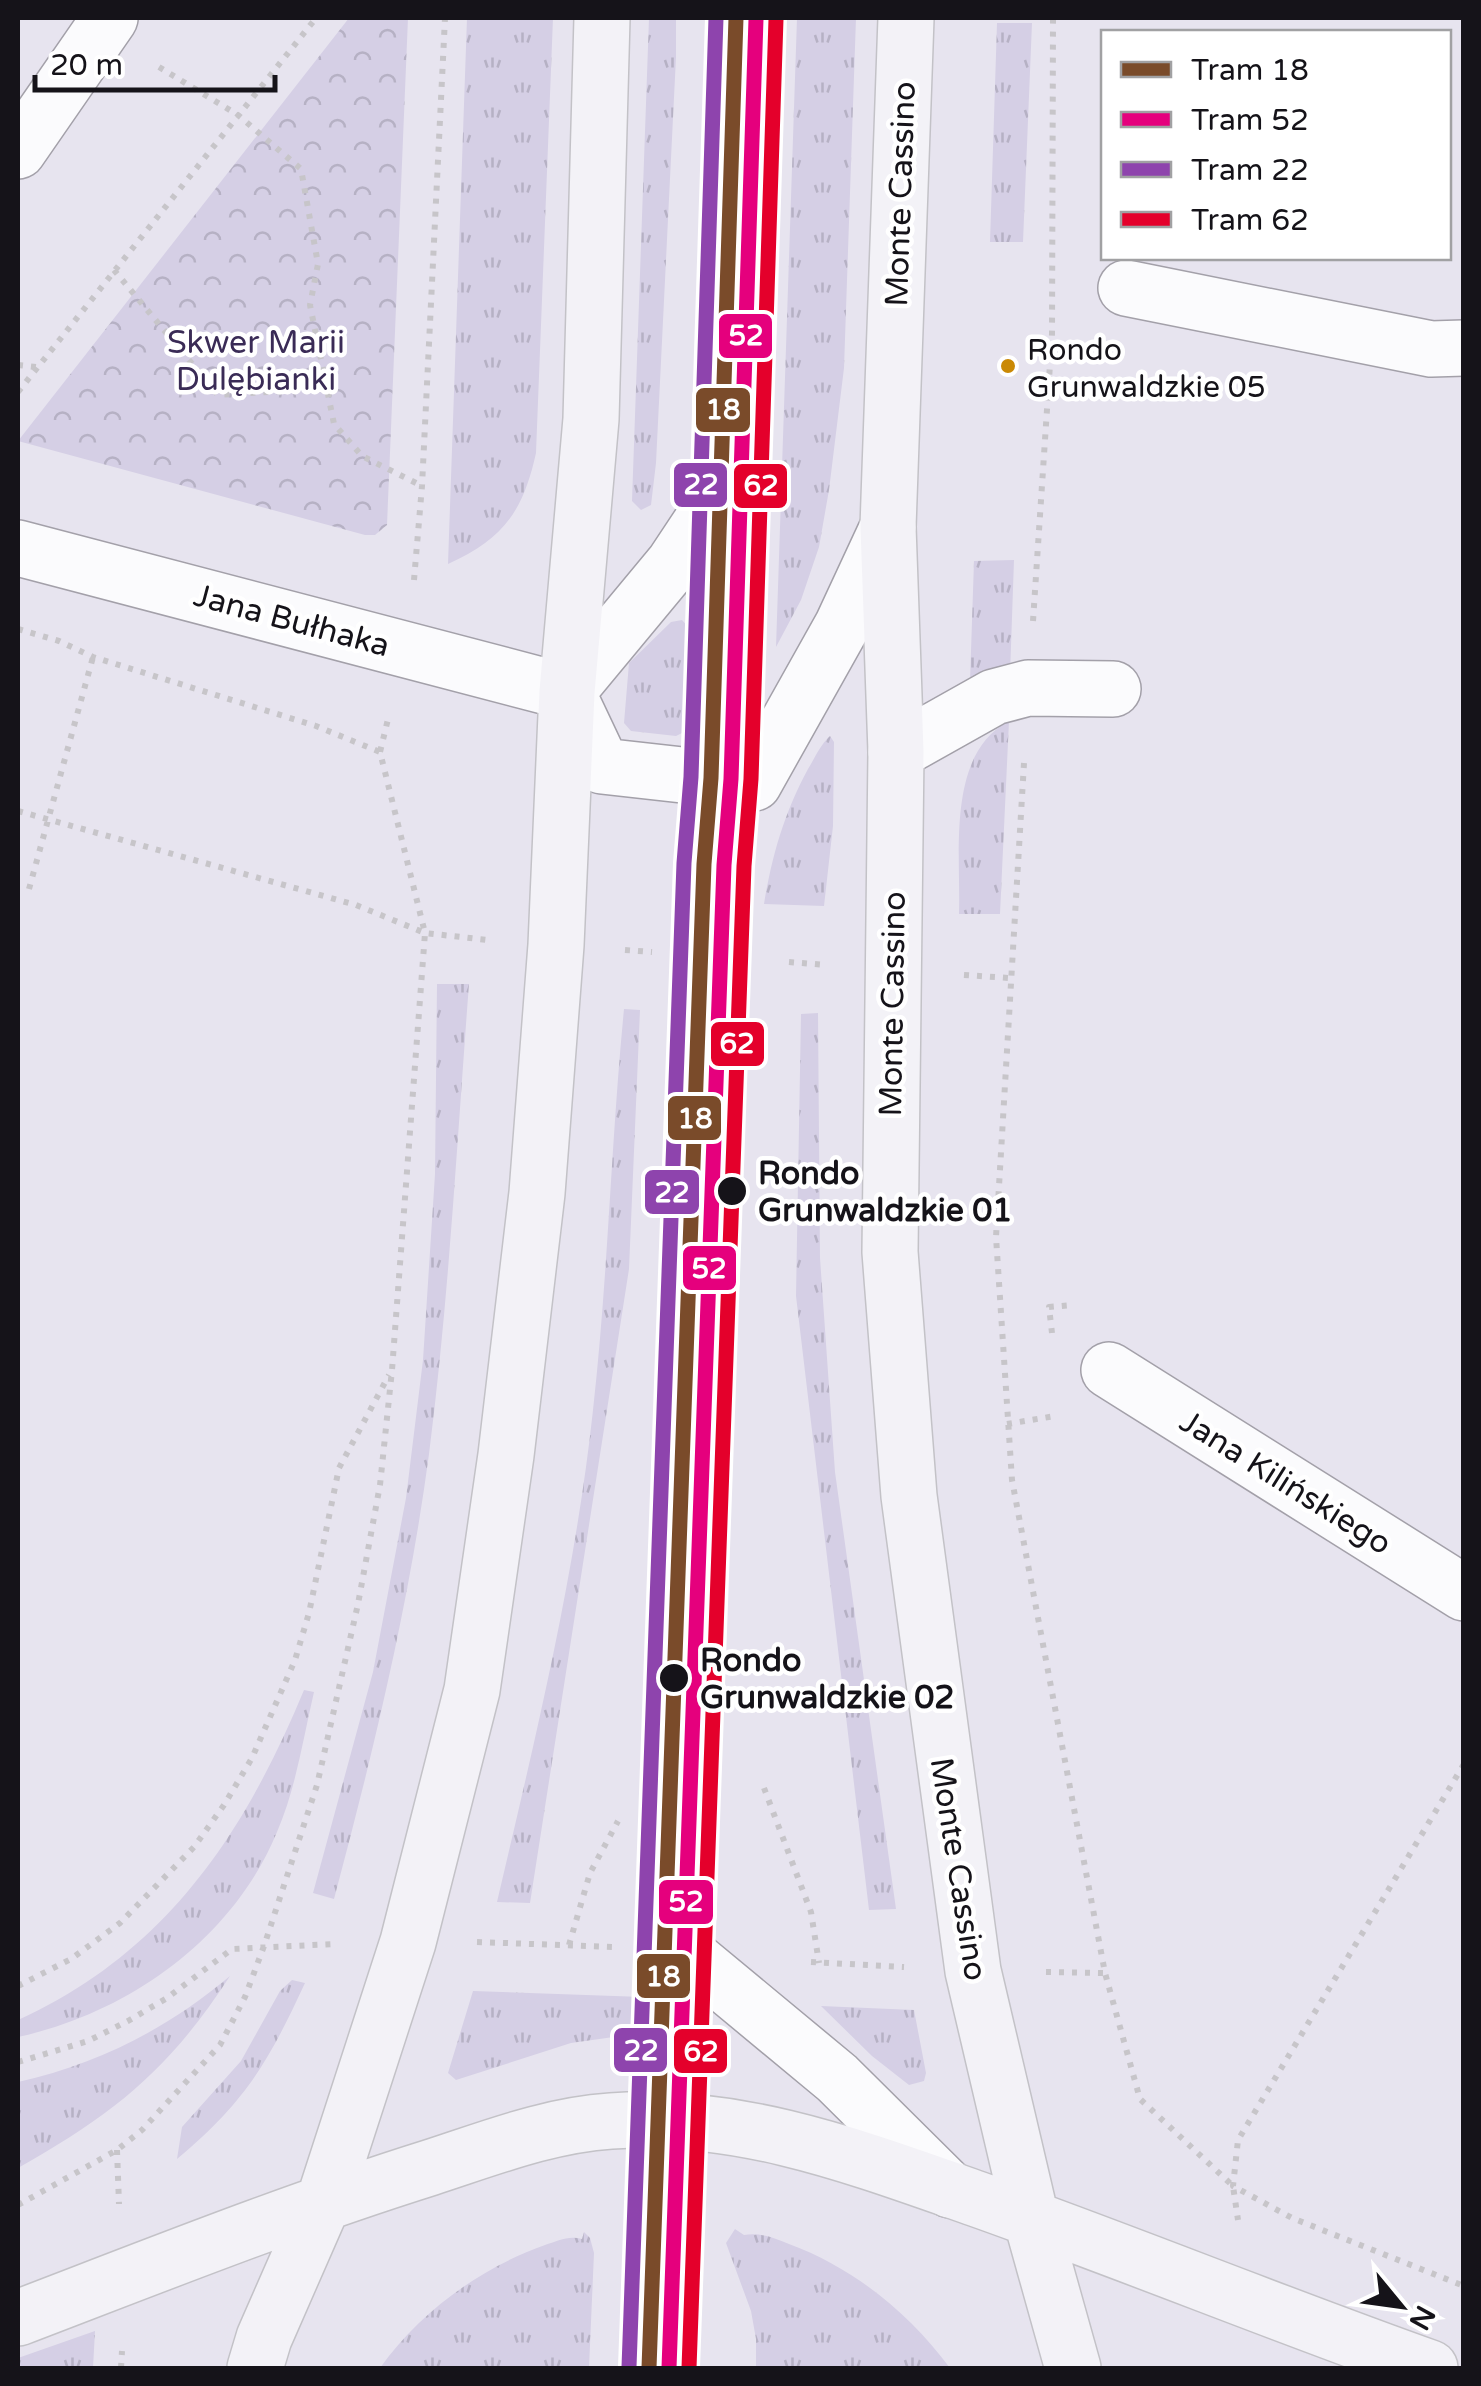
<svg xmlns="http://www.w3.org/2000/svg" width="1481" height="2386" viewBox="0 0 1481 2386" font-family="'Varela Round',sans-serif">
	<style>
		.grass { fill: url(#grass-tufts) }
		.park { fill: url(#park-crowns) }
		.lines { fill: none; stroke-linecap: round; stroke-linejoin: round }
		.minor-casing { stroke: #a3a0a9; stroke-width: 58 }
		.major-casing { stroke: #c3c2c7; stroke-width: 58 }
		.path { stroke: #c7c5c9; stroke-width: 6; stroke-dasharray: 5 8; stroke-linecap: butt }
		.minor { stroke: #fbfbfd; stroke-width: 55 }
		.major { stroke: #f3f2f7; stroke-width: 55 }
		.tram-1-casing { stroke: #fff; stroke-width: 22 }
		.tram-2-casing { stroke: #fff; stroke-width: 22 }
		.tram-3-casing { stroke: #fff; stroke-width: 22 }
		.tram-4-casing { stroke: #fff; stroke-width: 22 }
		.tram-1 { stroke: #7a4b2a; stroke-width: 15 }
		.tram-2 { stroke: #e5007d; stroke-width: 15 }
		.tram-3 { stroke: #8e44ad; stroke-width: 15 }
		.tram-4 { stroke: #e4002b; stroke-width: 15 }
		.bus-dot { fill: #ca8905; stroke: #fff; stroke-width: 4 }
		.stop-dot { fill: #151319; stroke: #fff; stroke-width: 4 }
		.labels { text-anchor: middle; stroke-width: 9; stroke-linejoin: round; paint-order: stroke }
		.bus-label { font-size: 30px; fill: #151319; stroke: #fff; text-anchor: start }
		.street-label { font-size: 32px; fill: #151319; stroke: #fff }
		.park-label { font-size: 32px; fill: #3a2b56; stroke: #fff }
		.stop-label { font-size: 32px; font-weight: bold; fill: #151319; stroke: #fff; text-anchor: start }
		.line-badge { stroke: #fff; stroke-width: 4 }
		.badge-label { font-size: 28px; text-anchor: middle; font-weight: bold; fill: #fff }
	</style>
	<defs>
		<pattern id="grass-tufts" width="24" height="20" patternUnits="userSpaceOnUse" patternTransform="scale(2.5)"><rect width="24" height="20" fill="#d5cfe5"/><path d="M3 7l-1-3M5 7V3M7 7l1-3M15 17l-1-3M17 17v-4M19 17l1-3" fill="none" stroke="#b6b1c4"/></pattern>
		<pattern id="park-crowns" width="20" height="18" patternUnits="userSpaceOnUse" patternTransform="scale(2.5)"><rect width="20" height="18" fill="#d5cfe5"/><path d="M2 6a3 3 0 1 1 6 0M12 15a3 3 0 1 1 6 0" fill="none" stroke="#b6b1c4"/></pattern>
	</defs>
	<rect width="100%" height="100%" fill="#e7e4ef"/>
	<path class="grass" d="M467 18H553L536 453C523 512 503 539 448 564Z
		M649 18H676V57L656 463 651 505 641 510 632 501Z
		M797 18H856L844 368 829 490 819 547 801 600 776 647Z
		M997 23H1032L1023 242H990Z
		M1014 560 1010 675 970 681 974 561Z
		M682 620 690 629 686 731 676 736 631 731 624 723 629 663 671 622Z
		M1009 721 1000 914H959C961 853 946 754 1009 721Z
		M830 736 834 742 833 826 824 906 764 904C772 856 784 813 808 769 815 758 820 745 830 736Z
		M437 984H469C457 1141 449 1298 429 1454 409 1605 373 1753 334 1899L313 1893 373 1672 406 1498 423 1360 435 1174Z
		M624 1009 640 1010 629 1269 530 1903 497 1902C535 1739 575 1577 593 1410 608 1277 611 1142 624 1009Z
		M818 1013 820 1258 835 1472 896 1909 869 1910 796 1296 801 1014Z
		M304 1690 314 1692C303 1739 296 1788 277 1832 233 1939 128 2013 18 2037V2020C165 1953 244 1835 304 1690Z
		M230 1976C169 2070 114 2114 18 2168V2082C98 2064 167 2029 230 1976Z
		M292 1980 305 1983C268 2063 245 2102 177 2159L182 2127 241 2061 280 1991Z
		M473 1991 643 1997 642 2033 571 2043 456 2080 448 2073Z
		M821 2006 914 2010 926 2073 924 2081 909 2085 872 2056Z
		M735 2229 744 2235C760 2232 774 2238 789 2244 854 2268 909 2313 950 2368H756V2339L751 2311 726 2243Z
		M584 2232 590 2238 594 2253 589 2368H380C420 2312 480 2268 545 2245 557 2241 569 2235 582 2239Z
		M95 2331 93 2368H18V2358Z"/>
	<path class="park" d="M349 18H408L387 525 375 535H365L18 441Z"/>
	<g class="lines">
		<defs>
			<path id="minor" d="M18 151 110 18
				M1126 288 1431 349 1464 348
				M18 548 567 692
				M567 692 602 766 754 783 842 626 888 527
				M567 692 674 563 731 477
				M896 752 994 697 1028 688 1113 689
				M1109 1370 1464 1593
				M685 1952 837 2078 950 2190
				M670 2368 720 957C722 644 736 331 749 18"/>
			<path id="major" d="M906 18 888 527 896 752 890 1252 909 1496 973 1971 1031 2218 1073 2368
				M18 2318C154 2266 289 2212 429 2168 488 2149 548 2125 611 2121 740 2112 857 2157 977 2199 1129 2253 1278 2314 1430 2368
				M255 2368 264 2338 324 2201 408 1942 472 1690 506 1455 537 1193 556 945 567 692 591 419 602 18"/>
		</defs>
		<use href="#minor" class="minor-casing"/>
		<use href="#major" class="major-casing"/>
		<path class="path" d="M159 67 238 115 301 169 318 264 310 305 334 424 362 456 422 486
			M114 270 218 395 286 391 324 376
			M18 365 36 367
			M18 392 316 18
			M414 580 422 486 445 18
			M1033 621 1052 334 1053 18
			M18 629 59 641 93 657 316 726 380 752
			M1024 763 996 1237 1012 1480 1105 1973 1140 2099 1233 2186 1238 2220
			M18 811 356 905 425 933 488 940
			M29 889 93 657
			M625 950 652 952
			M789 962 827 965
			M964 975 1009 978
			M1052 1333 1049 1307 1072 1305
			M1007 1424 1055 1416
			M1464 1764 1238 2140 1233 2186 1292 2218 1464 2286
			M764 1788 811 1912 819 1963
			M477 1942 615 1947
			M569 1945 590 1873 618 1821
			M811 1962 904 1967
			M1046 1972 1105 1973
			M18 1986 71 1959 120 1923 194 1847 224 1805 252 1758 295 1660 309 1613 339 1468 389 1375
			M18 2062 88 2041 128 2021 167 1998 232 1949 335 1944
			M117 2150 119 2204
			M18 2205 117 2150 142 2130 220 2045 245 1997 264 1946 317 1785 358 1604 380 1485 392 1370 425 933 380 752 389 715
			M121 2368 122 2351"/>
		<use href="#minor" class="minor"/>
		<use href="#major" class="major"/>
		<defs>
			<path id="tram-1" d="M649 2368 704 864 711 778 736 18"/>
			<path id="tram-2" d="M669 2368 724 865 731 779 756 19"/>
			<path id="tram-3" d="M629 2367 684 863 691 777 716 18"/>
			<path id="tram-4" d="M689 2368 744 866 751 779 776 19"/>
		</defs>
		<use href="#tram-1" class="tram-1-casing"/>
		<use href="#tram-2" class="tram-2-casing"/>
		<use href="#tram-3" class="tram-3-casing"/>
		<use href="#tram-4" class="tram-4-casing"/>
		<use href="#tram-1" class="tram-1"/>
		<use href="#tram-2" class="tram-2"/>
		<use href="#tram-3" class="tram-3"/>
		<use href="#tram-4" class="tram-4"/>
	</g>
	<circle class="bus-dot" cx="1008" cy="366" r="9"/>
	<g class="stop-dot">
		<circle cx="732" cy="1191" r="16"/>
		<circle cx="674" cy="1678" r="16"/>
	</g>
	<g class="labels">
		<g class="bus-label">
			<text x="1027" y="360">Rondo<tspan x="1027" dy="37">Grunwaldzkie 05</tspan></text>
		</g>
		<g class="street-label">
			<text transform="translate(900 194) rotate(-88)" y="11">Monte Cassino</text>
			<text transform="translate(292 620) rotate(15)" y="11">Jana Bułhaka</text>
			<text transform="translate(892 1004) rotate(-89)" y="11">Monte Cassino</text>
			<text transform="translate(1286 1482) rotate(32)" y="11">Jana Kilińskiego</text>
			<text transform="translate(959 1869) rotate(81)" y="11">Monte Cassino</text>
		</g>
		<g class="park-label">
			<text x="256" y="353">Skwer Marii<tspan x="256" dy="37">Dulębianki</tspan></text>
		</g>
		<g class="stop-label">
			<text x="758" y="1184">Rondo<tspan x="758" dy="37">Grunwaldzkie 01</tspan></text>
			<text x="700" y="1671">Rondo<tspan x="700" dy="37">Grunwaldzkie 02</tspan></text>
		</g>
	</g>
	<g class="line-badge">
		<rect x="717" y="312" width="57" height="48" rx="10" fill="#e5007d"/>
		<rect x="694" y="386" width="58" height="48" rx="10" fill="#7a4b2a"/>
		<rect x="672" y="461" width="57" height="48" rx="10" fill="#8e44ad"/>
		<rect x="732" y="462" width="57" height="48" rx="10" fill="#e4002b"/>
		<rect x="709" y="1020" width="57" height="48" rx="10" fill="#e4002b"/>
		<rect x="666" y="1094" width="57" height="48" rx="10" fill="#7a4b2a"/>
		<rect x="643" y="1168" width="58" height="48" rx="10" fill="#8e44ad"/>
		<rect x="681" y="1244" width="57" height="48" rx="10" fill="#e5007d"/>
		<rect x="657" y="1878" width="58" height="48" rx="10" fill="#e5007d"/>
		<rect x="635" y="1952" width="57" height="48" rx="10" fill="#7a4b2a"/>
		<rect x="612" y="2026" width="57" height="48" rx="10" fill="#8e44ad"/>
		<rect x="672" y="2027" width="57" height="48" rx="10" fill="#e4002b"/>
	</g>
	<g class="badge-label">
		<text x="746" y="345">52</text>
		<text x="723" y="419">18</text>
		<text x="701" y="494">22</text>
		<text x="761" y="495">62</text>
		<text x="737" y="1053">62</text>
		<text x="695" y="1128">18</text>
		<text x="672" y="1202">22</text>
		<text x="709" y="1278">52</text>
		<text x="686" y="1911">52</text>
		<text x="663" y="1986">18</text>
		<text x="641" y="2060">22</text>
		<text x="701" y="2061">62</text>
	</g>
	<rect width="1481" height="2386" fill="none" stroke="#151319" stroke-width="40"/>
	<rect x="1101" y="30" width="350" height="230" fill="#ffffff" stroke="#a1a1a3" stroke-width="2.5"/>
	<rect x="1121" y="62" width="50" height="15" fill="#7a4b2a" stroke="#a1a1a3" stroke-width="2.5"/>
	<text x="1191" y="80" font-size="30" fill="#151319">Tram 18</text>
	<rect x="1121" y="112" width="50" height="15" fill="#e5007d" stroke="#a1a1a3" stroke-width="2.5"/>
	<text x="1191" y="130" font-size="30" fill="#151319">Tram 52</text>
	<rect x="1121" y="162" width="50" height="15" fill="#8e44ad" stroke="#a1a1a3" stroke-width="2.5"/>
	<text x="1191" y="180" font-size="30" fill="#151319">Tram 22</text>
	<rect x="1121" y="212" width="50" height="15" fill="#e4002b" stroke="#a1a1a3" stroke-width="2.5"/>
	<text x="1191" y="230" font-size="30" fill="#151319">Tram 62</text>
	<g transform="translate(1401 2306) rotate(119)" stroke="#ffffff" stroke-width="8" paint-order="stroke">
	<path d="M0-8L18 38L0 25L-18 38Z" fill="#151319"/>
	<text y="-15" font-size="28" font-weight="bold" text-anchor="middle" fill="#151319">N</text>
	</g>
	<path d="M35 75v15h240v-15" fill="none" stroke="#151319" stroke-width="5"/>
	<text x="50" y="75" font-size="30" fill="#151319" stroke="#ffffff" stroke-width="8" paint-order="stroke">20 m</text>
</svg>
